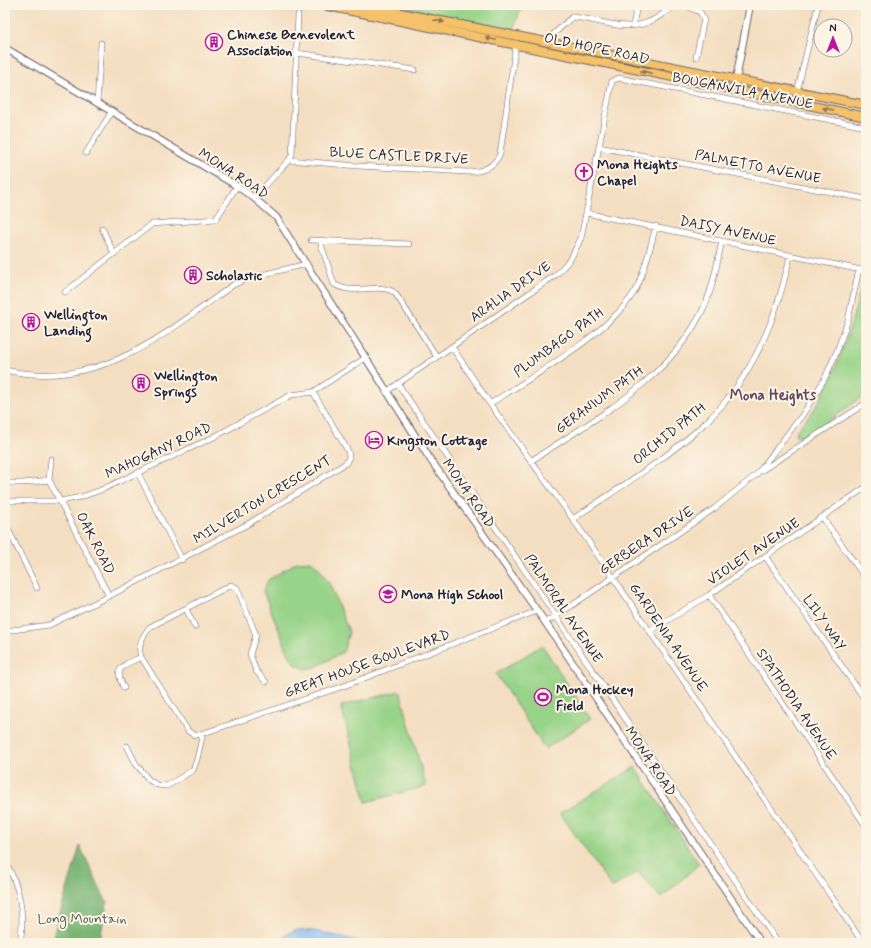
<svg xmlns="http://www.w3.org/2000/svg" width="871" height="948" viewBox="0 0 871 948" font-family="Mynerve,sans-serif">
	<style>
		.green { fill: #97d388; stroke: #5c7a62 }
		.forest { fill: #79b574; stroke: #4e6c58 }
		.water { fill: #82b9f1; stroke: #526e96 }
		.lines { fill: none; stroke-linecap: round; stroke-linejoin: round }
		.minor-casing { stroke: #6c646a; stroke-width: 6 }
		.tertiary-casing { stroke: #6c646a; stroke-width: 8 }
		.primary-casing { stroke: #6c646a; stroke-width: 10 }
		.minor { stroke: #fff; stroke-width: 5 }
		.tertiary { stroke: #fff; stroke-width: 6 }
		.primary { stroke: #f5c16b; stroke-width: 8 }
		.oneway { fill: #8c7253 }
		.labels { text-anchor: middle; stroke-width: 4; stroke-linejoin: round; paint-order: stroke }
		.poi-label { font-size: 14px; font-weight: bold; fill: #22223b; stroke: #fcf5e5; text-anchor: start }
		.street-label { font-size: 14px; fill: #22223b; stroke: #fcf5e5 }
		.park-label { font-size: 14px; fill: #455752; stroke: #fcf5e5 }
		.neighbourhood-label { font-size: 15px; font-weight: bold; fill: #624962; stroke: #fcf5e5 }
	</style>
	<rect width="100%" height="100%" fill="#fcf5e5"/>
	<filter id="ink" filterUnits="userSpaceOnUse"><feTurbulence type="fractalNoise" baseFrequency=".025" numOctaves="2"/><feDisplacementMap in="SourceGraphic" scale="8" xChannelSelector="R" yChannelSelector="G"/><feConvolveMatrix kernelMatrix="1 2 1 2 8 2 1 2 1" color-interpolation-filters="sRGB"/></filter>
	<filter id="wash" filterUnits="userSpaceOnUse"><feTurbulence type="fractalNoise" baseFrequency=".012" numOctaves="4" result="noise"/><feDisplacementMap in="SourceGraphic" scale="16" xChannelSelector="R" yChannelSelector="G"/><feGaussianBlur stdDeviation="0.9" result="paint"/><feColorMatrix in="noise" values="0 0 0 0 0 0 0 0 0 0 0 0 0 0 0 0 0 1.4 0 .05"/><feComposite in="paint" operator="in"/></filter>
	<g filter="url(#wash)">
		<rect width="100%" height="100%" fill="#f4dec1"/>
		<path class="green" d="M394 5H522L513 30Z
			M864 274 866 275V394L807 437 795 436 797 430C805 420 815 410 821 398 842 359 854 318 864 274Z
			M311 561 319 568 330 585 349 632 343 652 316 667 306 669 295 664 289 655 263 591 268 580 297 562Z
			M542 645 590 719 545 749 496 674Z
			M400 691 426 786 366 802 341 706Z
			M635 767 699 864 661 898 638 872 612 888 560 813Z"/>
		<path class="forest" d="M80 846 107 903 99 943H51Z"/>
		<path class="water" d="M295 930 315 931 367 943H272Z"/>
	</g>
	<g filter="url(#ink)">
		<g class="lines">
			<defs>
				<path id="minor" d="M684 5 700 12 704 19 696 57
					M633 26 637 5
					M545 42 572 17C600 19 626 34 653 20 661 16 668 9 677 5
					M297 53 415 70
					M797 92 818 5
					M97 103 101 43
					M599 147 866 199
					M86 153 112 111
					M289 160 358 166 467 172C482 172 493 168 500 154L516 43
					M254 198 289 160 292 155 298 15
					M586 213 866 271
					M102 228 114 254
					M311 240 409 244
					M320 241 334 284C353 297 380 281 395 293L437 357
					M65 292 152 224 216 219 237 186
					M452 347 490 404 573 519 863 943
					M5 370C100 391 162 336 233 285L248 278 307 264
					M398 384 778 943
					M313 392 365 358
					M386 392 557 274 571 258 581 238 612 81 619 78 866 127
					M490 404C532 376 615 331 637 287 646 268 650 247 656 226
					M51 459 49 480 109 596
					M531 461C594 419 673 378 705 305 714 285 717 262 722 241
					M761 471 866 403
					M138 473 182 560
					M5 483H23L49 480
					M5 501H61L81 497 101 490 214 437 291 395 313 392
					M823 518 866 579
					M573 519C617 489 665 460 704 424 752 380 777 318 790 256
					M5 523 37 588
					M765 556 866 701
					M709 595 866 826
					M186 609 195 627
					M545 622 555 617 715 508 757 474 803 414 825 378 837 351 848 320 859 269
					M5 631 49 625 109 596 248 524 346 463 349 457 348 451 313 392
					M650 631 709 595 866 487
					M266 682 256 671 250 654 256 635 237 588 231 585 150 627C143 635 137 646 141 657L188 731 194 735H198L344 686 537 611
					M124 688C113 667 122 666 141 657
					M127 746 136 764 149 780 157 785 167 786 193 770 197 759 203 733
					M5 862C20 885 25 917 20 943"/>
				<path id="tertiary" d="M5 48 237 186 254 198 276 217 430 459 545 622 761 943
					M734 90 750 5"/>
				<path id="primary" d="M323 5 866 117
					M360 5 866 105"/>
			</defs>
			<use href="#minor" class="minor-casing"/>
			<use href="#tertiary" class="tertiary-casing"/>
			<use href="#primary" class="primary-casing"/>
			<use href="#minor" class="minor"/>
			<use href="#tertiary" class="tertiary"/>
			<use href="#primary" class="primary"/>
		</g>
		<defs><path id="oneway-solid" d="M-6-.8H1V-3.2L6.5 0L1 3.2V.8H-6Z"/></defs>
		<g class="oneway">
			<use href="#oneway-solid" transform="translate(439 21) rotate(11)"/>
			<use href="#oneway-solid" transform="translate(491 39) rotate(-168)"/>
			<use href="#oneway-solid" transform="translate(646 72) rotate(-168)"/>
			<use href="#oneway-solid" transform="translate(828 109) rotate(-168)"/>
		</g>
	</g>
	<defs>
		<symbol id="building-ring" viewBox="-11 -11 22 22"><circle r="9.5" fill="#fcf5e5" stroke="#b5179e" stroke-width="1.5"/><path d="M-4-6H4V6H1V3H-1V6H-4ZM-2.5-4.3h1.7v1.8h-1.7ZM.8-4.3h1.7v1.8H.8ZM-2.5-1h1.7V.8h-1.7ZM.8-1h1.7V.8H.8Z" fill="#b5179e"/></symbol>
		<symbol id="church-ring" viewBox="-11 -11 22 22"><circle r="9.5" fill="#fcf5e5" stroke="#b5179e" stroke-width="1.5"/><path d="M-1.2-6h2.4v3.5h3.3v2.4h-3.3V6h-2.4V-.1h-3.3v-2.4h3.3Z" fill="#b5179e"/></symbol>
		<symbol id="hotel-ring" viewBox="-11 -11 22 22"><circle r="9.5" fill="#fcf5e5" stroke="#b5179e" stroke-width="1.5"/><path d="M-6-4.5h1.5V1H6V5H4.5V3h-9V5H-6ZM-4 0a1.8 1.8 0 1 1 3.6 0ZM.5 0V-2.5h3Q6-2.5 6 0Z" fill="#b5179e"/></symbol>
		<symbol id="school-ring" viewBox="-11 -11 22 22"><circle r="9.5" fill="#fcf5e5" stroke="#b5179e" stroke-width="1.5"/><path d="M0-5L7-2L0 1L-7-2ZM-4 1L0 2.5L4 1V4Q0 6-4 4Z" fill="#b5179e"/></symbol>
		<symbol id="stadium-ring" viewBox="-11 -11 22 22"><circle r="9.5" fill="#fcf5e5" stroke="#b5179e" stroke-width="1.5"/><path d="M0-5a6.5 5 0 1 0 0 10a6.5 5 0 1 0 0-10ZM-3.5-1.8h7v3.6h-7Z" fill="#b5179e"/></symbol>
	</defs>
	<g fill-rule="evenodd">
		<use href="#building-ring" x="204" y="32" width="20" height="20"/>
		<use href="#church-ring" x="574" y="162" width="20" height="20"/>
		<use href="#building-ring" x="183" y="265" width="20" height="20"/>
		<use href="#building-ring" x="21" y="312" width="20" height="20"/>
		<use href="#building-ring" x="131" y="373" width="20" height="20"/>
		<use href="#hotel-ring" x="364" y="430" width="20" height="20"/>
		<use href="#school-ring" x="378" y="584" width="20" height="20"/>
		<use href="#stadium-ring" x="533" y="687" width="20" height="20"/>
	</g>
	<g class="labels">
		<g class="poi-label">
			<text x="227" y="39">Chinese Benevolent<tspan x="227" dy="16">Association</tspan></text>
			<text x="597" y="169">Mona Heights<tspan x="597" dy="16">Chapel</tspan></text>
			<text x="206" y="280">Scholastic</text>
			<text x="44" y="319">Wellington<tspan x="44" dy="16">Landing</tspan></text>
			<text x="154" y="380">Wellington<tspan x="154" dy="16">Springs</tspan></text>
			<text x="387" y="445">Kingston Cottage</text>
			<text x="401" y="599">Mona High School</text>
			<text x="556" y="694">Mona Hockey<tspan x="556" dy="16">Field</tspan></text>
		</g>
		<g class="street-label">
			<text transform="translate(597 48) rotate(12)" y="5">OLD HOPE ROAD</text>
			<text transform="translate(743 90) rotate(11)" y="5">BOUGANVILA AVENUE</text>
			<text transform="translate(399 155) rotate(3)" y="5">BLUE CASTLE DRIVE</text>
			<text transform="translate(758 166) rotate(11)" y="5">PALMETTO AVENUE</text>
			<text transform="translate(234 173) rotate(33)" y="5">MONA ROAD</text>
			<text transform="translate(728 230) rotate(12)" y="5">DAISY AVENUE</text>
			<text transform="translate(510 291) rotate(-35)" y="5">ARALIA DRIVE</text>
			<text transform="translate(558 342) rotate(-36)" y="5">PLUMBAGO PATH</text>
			<text transform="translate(599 399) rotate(-36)" y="5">GERANIUM PATH</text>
			<text transform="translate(669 433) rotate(-39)" y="5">ORCHID PATH</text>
			<text transform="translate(158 450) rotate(-25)" y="5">MAHOGANY ROAD</text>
			<text transform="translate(469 493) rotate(55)" y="5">MONA ROAD</text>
			<text transform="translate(262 499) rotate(-31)" y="5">MILVERTON CRESCENT</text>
			<text transform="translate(646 540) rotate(-34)" y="5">GERBERA DRIVE</text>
			<text transform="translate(96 543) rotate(63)" y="5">OAK ROAD</text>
			<text transform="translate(753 551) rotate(-34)" y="5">VIOLET AVENUE</text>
			<text transform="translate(564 608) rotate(56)" y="5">PALMORAL AVENUE</text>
			<text transform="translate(825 622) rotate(55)" y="5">LILY WAY</text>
			<text transform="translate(669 637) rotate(56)" y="5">GARDENIA AVENUE</text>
			<text transform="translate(367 663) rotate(-20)" y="5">GREAT HOUSE BOULEVARD</text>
			<text transform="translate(797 704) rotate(56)" y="5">SPATHODIA AVENUE</text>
			<text transform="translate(651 761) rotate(56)" y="5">MONA ROAD</text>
		</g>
		<g class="park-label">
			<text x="82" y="923">Long Mountain</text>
		</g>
		<g class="neighbourhood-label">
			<text x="773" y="400">Mona Heights</text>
		</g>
	</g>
	<rect width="871" height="948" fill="none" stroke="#fcf5e5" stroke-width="20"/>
	<g transform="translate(833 38)"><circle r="19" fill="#fcf5e5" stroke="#a5a1a1"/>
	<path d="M0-3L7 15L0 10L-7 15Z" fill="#b5179e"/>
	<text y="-6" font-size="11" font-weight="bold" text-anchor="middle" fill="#22223b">N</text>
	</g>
</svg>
